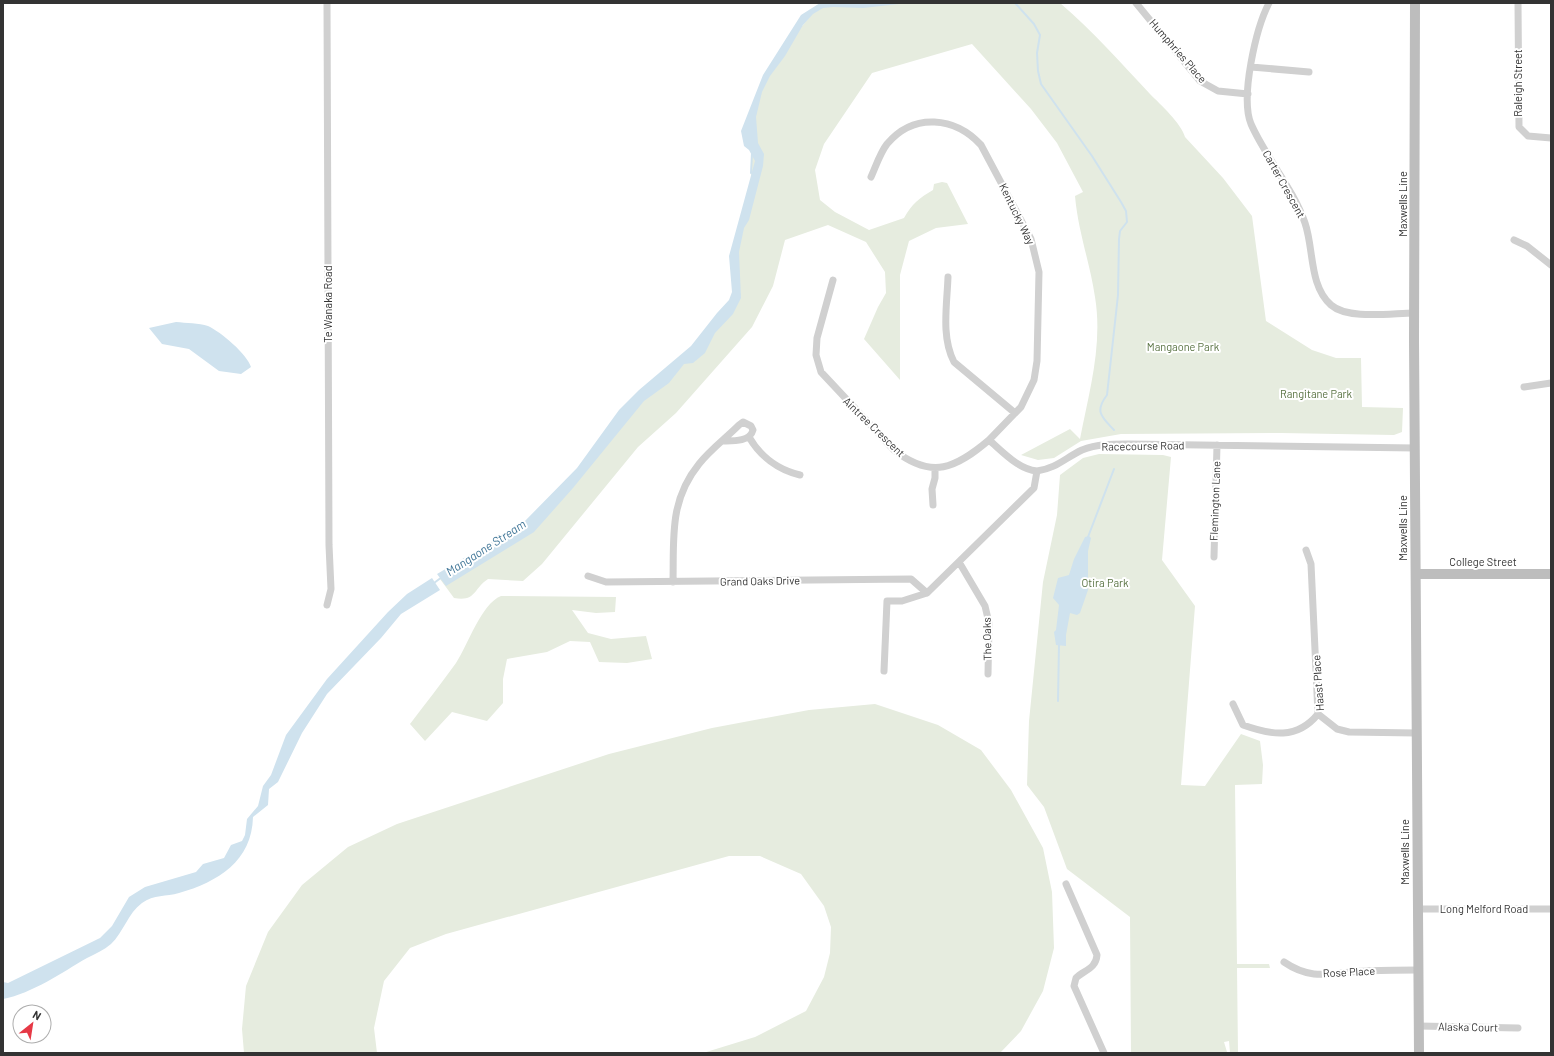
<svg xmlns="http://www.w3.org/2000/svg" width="1554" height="1056" viewBox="0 0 1554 1056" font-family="Barlow,sans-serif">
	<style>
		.green { fill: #e6ecdf }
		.water { fill: #cfe2ee }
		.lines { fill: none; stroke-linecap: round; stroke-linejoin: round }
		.stream { stroke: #cfe2ee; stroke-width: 2 }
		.street { stroke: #d0d0d0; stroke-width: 7 }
		.secondary { stroke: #bdbdbd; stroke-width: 10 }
		.labels { text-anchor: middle; stroke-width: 4; stroke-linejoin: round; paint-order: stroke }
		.street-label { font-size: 11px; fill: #333; stroke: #fff }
		.park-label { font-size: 11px; fill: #56703f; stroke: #fff }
		.water-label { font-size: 12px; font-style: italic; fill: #3f7597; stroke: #fff }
	</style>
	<rect width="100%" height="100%" fill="#fff"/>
	<path class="green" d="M831 3H1060C1093 31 1121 63 1150 94 1161 105 1181 123 1185 137L1223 178 1252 216 1266 321 1312 350 1336 358H1361L1362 407 1403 408 1402 432 1394 435 1281 433 1121 434 1081 441 1054 458 1038 460 1021 455 1070 429 1080 439C1089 392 1103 345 1095 297 1090 263 1078 231 1075 196L1083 192 1057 143 1031 109 972 44 872 73 824 144 815 170 820 200 835 212 869 230 904 218C912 204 919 198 933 190L934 184 942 182 947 183 968 224 936 228 909 241 900 275V380L864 339 878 307 886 293 885 272 866 242 828 225 785 240 773 286 752 327 676 413 638 447 542 564 523 581 488 579C473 589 476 602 454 598L440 579 534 518 689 352 733 298V254L751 181 752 132 760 88 781 52 820 4Z
		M1099 454 1163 455 1171 457 1162 560 1195 606 1181 785 1205 786 1241 734 1260 741 1263 765 1262 784 1235 785 1237 964H1269L1270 968H1237L1238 1053H1230L1229 1041 1224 1042 1227 1052 1131 1053 1130 917 1067 869 1044 807 1027 785 1029 721 1043 582 1057 515 1060 475 1083 458Z
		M501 596 616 597 615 612 596 613 572 610 588 633 611 639 646 636 652 659 627 663 599 662 590 642 570 641 547 652 507 659 503 679V703L487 721 452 712 425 741 410 724C425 704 441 684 456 663 468 645 481 604 501 596Z
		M875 704 938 725 981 750 1011 790 1043 848 1052 892 1054 948 1043 991 1021 1031 1000 1053H703L755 1037 806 1011 824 977 830 953 831 927 824 906 801 874 760 856H729L446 934 410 948 384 981 374 1028 377 1053H244L242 1029 246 986 268 932 302 885 348 847 397 824 609 754 712 728 809 710Z"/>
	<path class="water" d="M820 3H908L863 8 833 7 823 8 813 14 803 25 785 56 770 76 762 92 756 117 758 143 764 154 763 166 749 220 744 228 739 252 741 298 733 314 715 333 705 353 693 363 684 364 669 383 644 401 573 488 534 532 446 586 437 574 523 523 577 468 619 410 639 390 691 346 717 313 729 300 732 292 729 256 755 161 749 150 744 146 741 131 763 75 801 15Z
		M176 322C186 323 199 323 208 326 221 332 247 354 251 367L241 374 219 371 189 349 162 344 149 328Z
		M1089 536 1091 538 1088 551V590L1080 613 1077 615 1070 613 1066 635V646L1056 645 1054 632 1056 630 1059 605 1053 598 1058 578 1069 575 1074 559 1085 537Z
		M432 578 440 590 401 614 381 638 327 694 302 733 278 782 269 789 268 805 253 817C252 861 218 882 179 893 166 897 154 894 142 903 128 913 123 933 111 944 104 950 95 954 87 958 61 973 33 993 3 999V982L8 983 100 938 112 926 129 897 145 887 196 872 203 864 224 858 231 845 242 841 245 835 247 819 258 806 263 786 271 775 286 735 327 679 388 612 407 594Z"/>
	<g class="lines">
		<path class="stream" d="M1015 3 1034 24 1040 35 1037 53 1038 71 1041 84 1092 156 1121 202 1126 211 1127 222 1120 231 1119 239 1118 295 1107 395C1094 412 1102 417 1114 430
			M751 173 752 153
			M1088 537 1114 469
			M434 583 442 577
			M1058 701 1059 644"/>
		<path class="street" d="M1136 3 1200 81 1218 91 1248 94
			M1269 3C1256 28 1240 97 1251 124 1266 158 1293 188 1305 223 1314 249 1309 286 1331 305 1348 320 1392 313 1414 313
			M1518 3 1519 127 1528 136 1551 138
			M1251 67 1309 72
			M871 177C876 166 880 153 887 144 914 112 955 117 981 145L1031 239 1039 272 1037 361 1034 380 1021 407 989 440
			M1514 240 1527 246 1551 265
			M948 277C947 305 941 337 954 362L1015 413
			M833 280 817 338 816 355 821 372 894 450C932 480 956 468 989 440 1003 452 1018 469 1037 471
			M1524 387 1551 383
			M749 437C760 456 778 470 800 475
			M933 505 932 489 935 478V468
			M1306 550 1311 564 1318 714 1337 729 1349 732 1416 733
			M1214 557 1217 445
			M959 562 985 606 989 623 988 674
			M588 576 606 582 911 579 927 593
			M673 582C674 538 669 501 699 464 710 450 726 438 739 425L743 422 751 426 753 430C750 442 733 441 723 441
			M327 605 331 589 329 545 327 3
			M884 671 887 601H902L927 593 1034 488 1037 471C1057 468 1065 458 1082 450 1097 444 1113 444 1128 444L1415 448
			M1233 704 1243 725C1271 735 1297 740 1318 714
			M1066 884 1097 955C1096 969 1084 970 1076 978L1074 986 1104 1053
			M1417 909H1551
			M1284 962C1313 982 1333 972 1365 971 1382 970 1400 970 1417 970
			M1419 1026 1518 1028"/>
		<path class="secondary" d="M1415 3 1414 341 1419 1053
			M1416 574H1551"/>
	</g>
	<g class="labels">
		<g class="street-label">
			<text transform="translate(1178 51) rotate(49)" y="4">Humphries Place</text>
			<text transform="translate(1518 83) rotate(-90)" y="4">Raleigh Street</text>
			<text transform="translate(1284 184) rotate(61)" y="4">Carter Crescent</text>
			<text transform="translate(1403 204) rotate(-90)" y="4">Maxwells Line</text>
			<text transform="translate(1017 214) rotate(64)" y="4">Kentucky Way</text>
			<text transform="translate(328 304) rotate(-90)" y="4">Te Wanaka Road</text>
			<text transform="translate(874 427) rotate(44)" y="4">Aintree Crescent</text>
			<text transform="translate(1143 446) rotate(-1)" y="4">Racecourse Road</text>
			<text transform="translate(1215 501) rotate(-88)" y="4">Flemington Lane</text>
			<text transform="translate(1403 528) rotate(-90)" y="4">Maxwells Line</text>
			<text x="1483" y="566">College Street</text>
			<text transform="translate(760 581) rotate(-1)" y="4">Grand Oaks Drive</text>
			<text transform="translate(987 639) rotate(-91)" y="4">The Oaks</text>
			<text transform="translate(1318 683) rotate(-94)" y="4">Haast Place</text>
			<text transform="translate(1405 852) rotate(-90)" y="4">Maxwells Line</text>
			<text x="1484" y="913">Long Melford Road</text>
			<text transform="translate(1349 972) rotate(-3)" y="4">Rose Place</text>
			<text transform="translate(1468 1027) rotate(1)" y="4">Alaska Court</text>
		</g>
		<g class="park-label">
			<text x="1183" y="351">Mangaone Park</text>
			<text x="1316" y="398">Rangitane Park</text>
			<text x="1105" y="587">Otira Park</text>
		</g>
		<g class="water-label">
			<text transform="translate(486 548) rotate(-33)" y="4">Mangaone Stream</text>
		</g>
	</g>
	<rect width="1554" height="1056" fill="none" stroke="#333333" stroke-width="8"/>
	<g transform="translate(32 1024) rotate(30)"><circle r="19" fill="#ffffff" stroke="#adadad"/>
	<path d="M0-3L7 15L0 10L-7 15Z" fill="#e63946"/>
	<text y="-6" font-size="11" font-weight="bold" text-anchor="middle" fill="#333333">N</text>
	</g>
</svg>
